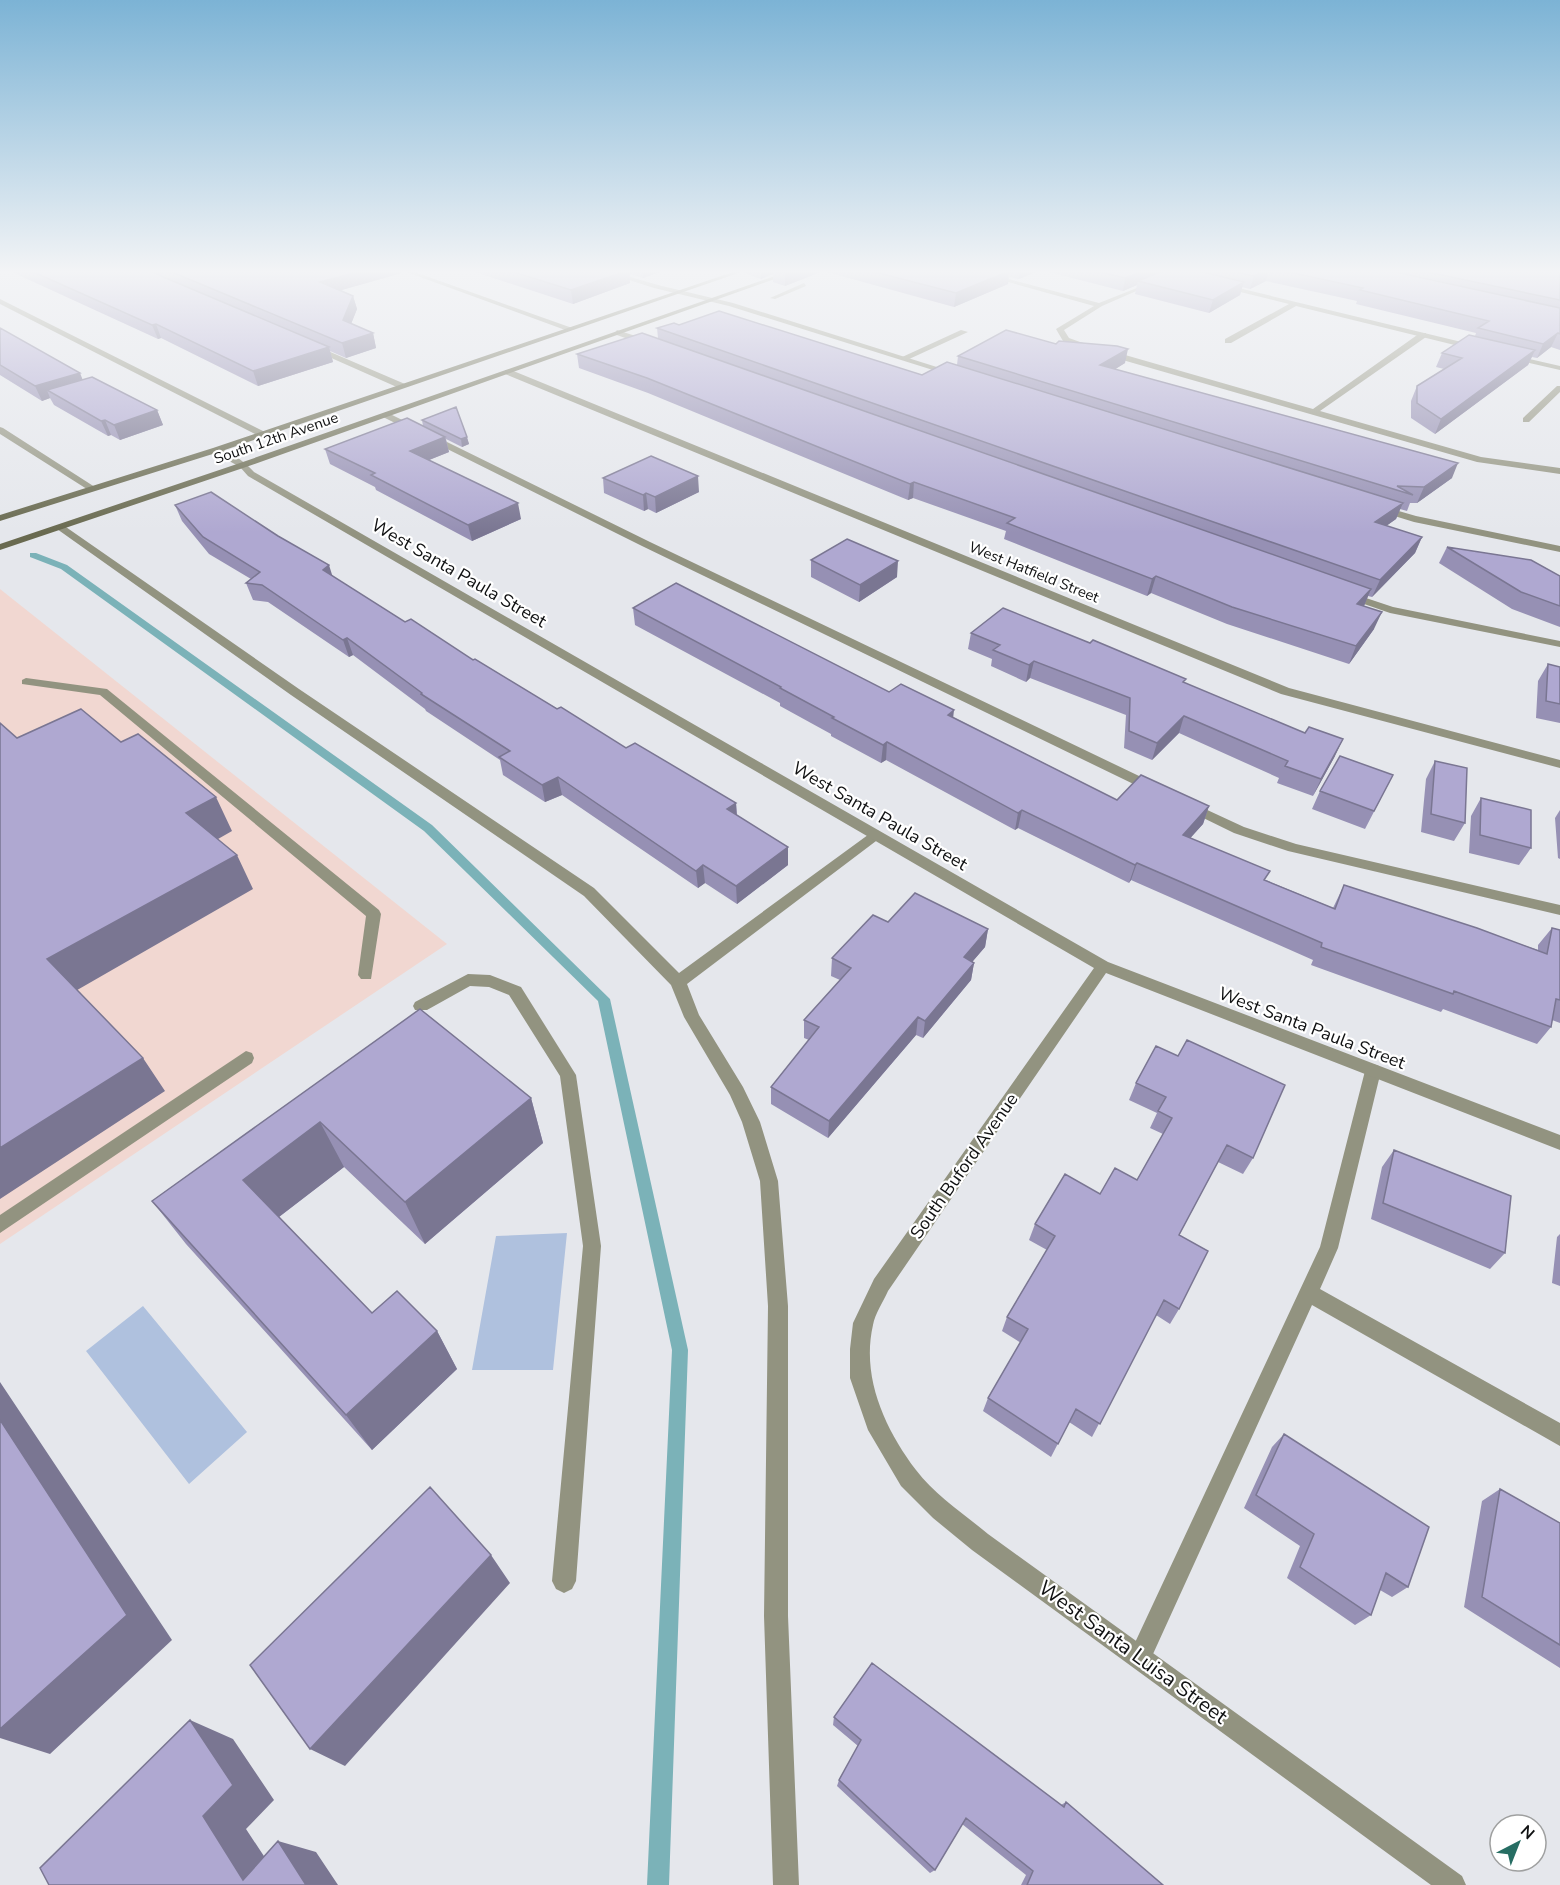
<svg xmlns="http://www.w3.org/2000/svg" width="1560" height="1885" viewBox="0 0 1560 1885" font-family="'Nunito Sans',sans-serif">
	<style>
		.commercial { fill: #f1d7d1 }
		.green { fill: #afc1de }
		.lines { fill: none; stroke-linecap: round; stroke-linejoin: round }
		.stream { fill: #7bb2b8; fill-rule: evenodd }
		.lane { fill: #929380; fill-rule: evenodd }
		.street { fill: #929380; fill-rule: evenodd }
		.secondary { fill: #696a50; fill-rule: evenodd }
		.wall { fill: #9690b4 }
		.shaded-wall { fill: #7a7692 }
		.building { fill: #afa8d1; stroke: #7a7692; stroke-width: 1.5 }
		.labels { text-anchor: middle; stroke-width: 4.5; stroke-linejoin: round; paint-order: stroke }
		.far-street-label { font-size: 15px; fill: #101112; stroke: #fff }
		.street-label { font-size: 18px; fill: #101112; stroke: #fff }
		.near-street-label { font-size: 21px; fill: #101112; stroke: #fff }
	</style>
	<rect width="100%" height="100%" fill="#e5e7ec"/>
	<path class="commercial" d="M0 589 447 944 0 1244Z"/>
	<path class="green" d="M567 1233 553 1370H472L496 1236Z
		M143 1306 247 1432 189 1484 86 1351Z"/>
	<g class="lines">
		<path class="stream" d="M30 553H36L67 565 432 825 610 999 688 1350 669 1885H647L672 1350 598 1001 424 831 61 569 30 557Z"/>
		<path class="lane" d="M401 270H409L575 329 568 331Z
			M965 270H974L1099 303 1157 280V282L1102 306 1064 330 1069 338 1080 342 1313 409 1420 333H1426V337L1320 411 1481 457 1560 468V474L1477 462 1074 346 1063 341 1056 329 1094 306Z
			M804 283 806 286 775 299 770 298Z
			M0 299 265 432 266 434 259 436 0 304Z
			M617 330 651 341 652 343 645 345 614 334Z
			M961 330 968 332 907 360 900 358Z
			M386 412 650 542 1160 786 1162 789 1160 792H1150L642 546 383 417 382 415Z
			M57 525H63L299 689 594 888 679 973 872 832 877 830 884 835 687 984 699 1015 743 1087 760 1122 778 1181 788 1306V1616L799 1885H773L764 1616 768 1306 760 1181 742 1122 730 1095 684 1017 671 985 584 896 291 695 57 529Z
			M1348 592 1393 607 1560 641V647L1390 613 1344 597V593Z
			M26 678 107 689 379 910 381 914 371 979H361L358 975 366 916 100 695 22 684V680Z
			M1190 802 1244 827 1296 844 1560 905V915L1288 851 1234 833 1185 809 1183 806Z
			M468 974 490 975 521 987 576 1075 601 1246 576 1581 572 1589 564 1593 556 1589 552 1581 583 1246 560 1076 509 995 489 987 470 986 427 1010H415L413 1006 415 1002Z
			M246 1051 252 1053 254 1058 252 1063 0 1233V1215Z
			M1373 1064 1379 1066 1381 1071 1338 1248 1320 1289 1560 1423V1446L1312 1305 1148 1665 1140 1669 1132 1665 1128 1657 1132 1649 1320 1247 1365 1071 1367 1066Z"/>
		<path class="street" d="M598 270H606L658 285 733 303 959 374 952 376 729 306 654 288Z
			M1222 284 1478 346 1479 348 1475 350 1296 306 1231 343H1225V339L1289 304 1220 287Z
			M314 345 405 384 406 386 399 388 311 349 310 347Z
			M1507 354 1560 366V370L1507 358Z
			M505 370H511L1289 688 1560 760V768L1281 694 505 374Z
			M1557 386H1560V392L1529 422H1523V418Z
			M0 427 3 428 98 489 90 491 0 434Z
			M213 448C227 448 245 462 254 472L1108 962 1560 1135V1150L1106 973 888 1291C883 1302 875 1314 873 1325 861 1377 885 1429 916 1470 935 1495 964 1514 988 1534L1462 1876 1466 1885H1431L972 1550 933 1518 901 1486 868 1430 850 1378V1349L853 1323 874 1279 1094 968 248 476 240 467 213 452Z
			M1378 505 1416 516 1560 546V552L1414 522 1375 510V506Z"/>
		<path class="secondary" d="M739 270H747L219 452 0 521V515L213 448Z
			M792 270H800L246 467 0 550V544L240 463Z"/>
	</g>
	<path class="wall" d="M8 270H402V273L341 290 353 296 357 309 351 324 373 333 376 348 346 358 330 351 333 362 258 386 161 338 158 339 25 278Z
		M469 270H666L643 278 630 274V283L573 304Z
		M744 270H1560V350L1551 347 1537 358 1532 357 1528 365 1435 434 1411 418V401L1417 386 1444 369 1436 367 1442 353 1475 336 1476 333 1356 304 1357 301 1266 281 1250 289 1242 287 1240 295 1209 313 1135 294 1137 285 1123 291 1041 270 1019 279 1009 277 1008 284 954 307 823 271 785 286 773 282V274L761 279 744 273Z
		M679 325 922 375 957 365 958 356 1056 344 1125 363 1115 369 1452 478 1417 503H1410L1407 511 1400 509 1396 519 1386 526 1422 537 1415 553 1372 597 1368 596 1364 606 1374 629 1349 664 1227 624 1151 593 1147 596 1004 539 1006 531 913 498 908 500 648 393 579 368 577 354 658 338 657 328Z
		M0 328 83 380 157 410 163 425 120 440 111 435 108 436 54 405 50 398 42 401 0 375Z
		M456 407 469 444 462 447 446 439 449 452 429 460 521 519 472 541 376 490 375 487 330 464 325 449 423 426 422 420Z
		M603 478 699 492 656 513 648 509 644 511 604 493Z
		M175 505 332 576 405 622 473 660 626 748 736 803 737 815 788 865 737 904 705 883 698 888 562 795 545 802 503 775 500 760 426 711 425 709 353 655 349 657 268 602 253 600 246 583 251 579 209 554 182 521Z
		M1447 547 1560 576V627L1512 609 1439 563Z
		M811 560 897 577 859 602 811 577Z
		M633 608 889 692 953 717 1117 800 1209 806 1203 824 1190 838 1266 880 1333 908 1344 885 1538 950V945L1552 928 1560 930V1023L1552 1020 1551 1027 1537 1044 1443 1009 1441 1012 1311 965 1313 960 1131 880 1129 883 1018 828 1015 830 886 760 881 763 831 736V734L780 706V703L635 625Z
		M971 633 1185 683 1335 756 1313 796 1277 783 1279 778 1179 733 1152 760 1124 748 1126 715 1030 678 1026 682 991 666 992 659 968 649Z
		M1548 664 1560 667V723L1536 718 1538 681Z
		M1435 761 1465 823 1454 841 1421 832 1426 779Z
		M1393 775 1365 829 1312 809 1320 791Z
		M1481 798 1531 848 1519 865 1469 853 1471 816Z
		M1560 810V859L1558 858 1555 818Z
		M888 922 988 929 985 947 972 962 974 963 971 980 923 1038 916 1035 828 1138 771 1104V1087L809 1040 804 1038V1020L840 980 831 976 832 958Z
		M420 1009 531 1098 543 1143 425 1244 344 1167 279 1217 372 1313 437 1331 457 1369 372 1450 186 1244 152 1201Z
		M1156 1046 1253 1158 1243 1174 1218 1162 1179 1235V1309L1170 1324 1156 1315 1092 1437 1069 1422 1051 1457 983 1411 988 1398 1021 1343 1002 1331 1007 1317 1047 1250 1029 1240 1035 1224 1100 1194 1137 1180 1163 1134 1150 1128 1157 1113 1129 1100 1136 1083Z
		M1394 1150 1505 1253 1490 1269 1371 1219 1382 1167Z
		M1560 1234V1286L1552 1283 1557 1237Z
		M1284 1434 1408 1587 1392 1597 1380 1590 1371 1615 1355 1625 1287 1578 1300 1546 1244 1508 1272 1447Z
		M1500 1489 1560 1523V1668L1464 1607 1482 1501Z
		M834 1717 1061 1805 1066 1802 1163 1885H1021L1026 1875 962 1824 935 1870 930 1873 837 1786 839 1780 858 1746 833 1725Z"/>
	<path class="shaded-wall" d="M365 270H402V273L324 295 320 282Z
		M629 270 630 283 573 304 571 290Z
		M642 270H666L643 278Z
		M761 270H773V274L761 279Z
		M792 270H824L823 271 785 286V272Z
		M1020 270H1041L1019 279Z
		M1146 270H1164L1162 275 1138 281 1137 285 1123 291 1125 278Z
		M1266 270H1269L1266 281 1250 289 1254 276Z
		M1009 271 1008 284 954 307 956 293Z
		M1244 282 1240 295 1209 313 1213 300Z
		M353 296 357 309 347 334 343 320Z
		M156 324 161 338 158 339 152 325Z
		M373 333 376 348 346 358 342 343Z
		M1558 333 1551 347 1537 358 1543 344Z
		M329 347 333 362 258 386 253 371Z
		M1128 349 1125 363 1098 380 1100 365Z
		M1535 350 1528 365 1435 434 1441 419Z
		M80 373 86 388 47 390 50 398 42 401 35 386Z
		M157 410 163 425 120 440 114 425Z
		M105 420 111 435 108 436 101 421Z
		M445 437 449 452 414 466 410 451Z
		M467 437 469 444 462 447 461 439Z
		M1458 463 1452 478 1417 503 1424 487Z
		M698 476 699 492 656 513 655 497Z
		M914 482 913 498 908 500 910 484Z
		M646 493 648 509 644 511 643 495Z
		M518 503 521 519 472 541 468 525Z
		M1403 503 1396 519 1368 539 1375 522Z
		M1422 537 1415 553 1372 597 1380 580Z
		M898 561 897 577 859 602 860 585Z
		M329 565 334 581 323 570Z
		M1156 576 1151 593 1147 596 1152 579Z
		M1371 589 1364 606 1357 604Z
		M1382 612 1374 629 1349 664 1356 646Z
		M347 638 353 655 349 657 343 640Z
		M1034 661 1030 678 1026 682 1029 665Z
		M954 710 952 728 948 715Z
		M1184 716 1179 733 1152 760 1157 743Z
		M1343 739 1335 756 1313 796 1321 779Z
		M887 742 886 760 881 763 883 745Z
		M558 777 562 795 545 802 542 785Z
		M216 797 232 831 204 847 186 813Z
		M736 803 737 821 727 809Z
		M1209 806 1203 824 1177 853 1183 835Z
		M1022 810 1018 828 1015 830 1018 813Z
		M788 847V865L737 904 736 886Z
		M237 855 253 889 72 993 47 959Z
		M1137 863 1131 880 1129 883 1135 865Z
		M703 865 705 883 698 888 696 871Z
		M988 929 985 947 961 975 964 957Z
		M974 963 971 980 923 1038 925 1021Z
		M918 1017 916 1035 828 1138 829 1121Z
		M143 1058 165 1091 0 1199V1148Z
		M531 1098 543 1143 425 1244 405 1202Z
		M320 1122 344 1167 271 1223 243 1180Z
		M437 1331 457 1369 372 1450 346 1415Z
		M0 1382 172 1640 50 1754 0 1738Z
		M491 1555 510 1583 345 1766 310 1749Z
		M190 1720 233 1739 274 1800 246 1829 283 1885 243 1880 203 1816Z
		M278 1841 316 1852 338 1885H306Z"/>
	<path class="building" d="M29 270H149L161 276 329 347 253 371 156 324 152 325Z
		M167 270H365L320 282 353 296 343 320 373 333 342 343Z
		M507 270H629L571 290Z
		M775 270H792L785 272Z
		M867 270H1004L1009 271 956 293Z
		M1093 270H1146L1125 278Z
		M1165 270H1194L1244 282 1213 300 1138 281Z
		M1226 270H1266L1254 276Z
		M1280 270H1386L1560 308V334L1558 333 1543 344 1478 328 1489 321 1360 290 1363 288Z
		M1418 270H1560V300Z
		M719 311 922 375 947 362 1403 503 1375 522 1422 537 1380 580 657 328 674 323 679 325Z
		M0 328 80 373 35 386 0 365Z
		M1006 330 1056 344 1059 341 1117 346 1128 349 1100 365 1458 463 1424 487 1397 486 1413 495 958 356Z
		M642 333 1371 589 1357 604 1382 612 1356 646 1232 607 1156 576 1152 579 1007 523 1015 518 914 482 910 484 647 378 577 354Z
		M1469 335 1535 350 1441 419 1417 403V386L1462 358 1442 353Z
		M92 377 157 410 114 425 105 420 101 421 47 390Z
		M456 407 467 437 461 439 422 420Z
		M407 418 445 437 410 451 518 503 468 525 371 475 375 473 325 449Z
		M651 456 698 476 655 497 646 493 643 495 603 478Z
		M211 492 278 536 329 565 323 570 405 622 411 619 473 660 475 659 557 709 561 707 626 748 635 743 736 803 727 809 788 847 736 886 703 865 696 871 558 777 542 785 499 757 510 751 421 694 422 693 347 638 343 640 262 585 246 583 260 572 203 537 175 505Z
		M847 539 898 561 860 585 811 560Z
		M1447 547 1531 560 1560 576V606L1521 592Z
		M676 583 889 692 901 684 954 710 948 715 1117 800 1141 775 1209 806 1183 835 1270 871 1264 880 1335 909 1344 885 1477 928 1547 954 1552 928 1560 930V1000L1556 999 1551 1027 1454 991 1453 994 1321 947 1322 943 1137 863 1135 865 1022 810 1018 813 887 742 883 745 832 718 834 717 780 688 781 687 633 608Z
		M1003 608 1090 643 1093 640 1186 679 1183 682 1305 733 1309 727 1343 739 1321 779 1285 766 1288 761 1184 716 1157 743 1129 731 1130 698 1034 661 1029 665 993 650 1000 645 971 633Z
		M1548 664 1560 667V704L1546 701Z
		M81 709 121 742 138 734 216 797 186 813 237 855 47 959 143 1058 0 1148V723L17 738Z
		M1340 756 1393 775 1374 811 1320 791Z
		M1435 761 1467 768 1465 823 1431 814Z
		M1481 798 1531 810V848L1480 835Z
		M915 893 988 929 964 957 974 963 925 1021 918 1017 829 1121 771 1087 819 1027 804 1020 851 968 832 958 873 915 888 922Z
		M420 1009 531 1098 405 1202 320 1122 243 1180 372 1313 397 1291 437 1331 346 1415 152 1201Z
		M1187 1040 1285 1085 1253 1158 1227 1145 1179 1235 1208 1251 1179 1309 1164 1300 1100 1424 1076 1409 1058 1444 988 1398 1028 1329 1007 1317 1055 1236 1035 1224 1065 1174 1100 1194 1115 1168 1137 1180 1172 1118 1158 1111 1166 1097 1136 1083 1156 1046 1178 1056Z
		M1394 1150 1511 1196 1505 1253 1383 1203Z
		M0 1420 127 1615 0 1729Z
		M1284 1434 1429 1527 1408 1587 1386 1573 1371 1615 1300 1567 1314 1534 1256 1495Z
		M430 1487 491 1555 310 1749 250 1665Z
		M1500 1489 1560 1523V1645L1482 1597Z
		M872 1663 1064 1807 1066 1802 1163 1885H1027L1033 1871 966 1818 935 1870 839 1780 861 1740 834 1717Z
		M190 1720 233 1785 203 1816 243 1880 278 1841 306 1885H49L40 1868Z"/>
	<linearGradient id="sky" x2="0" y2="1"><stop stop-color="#7cb3d5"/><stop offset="0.51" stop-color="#f3f4f6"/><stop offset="1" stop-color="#f3f4f6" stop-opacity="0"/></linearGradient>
	<rect width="1560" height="533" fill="url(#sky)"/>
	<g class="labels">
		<g class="far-street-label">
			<text transform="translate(276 438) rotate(-19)" y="5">South 12th Avenue</text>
			<text transform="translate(1034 572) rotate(22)" y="5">West Hatfield Street</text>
		</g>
		<g class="street-label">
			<text transform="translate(459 573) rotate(30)" y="6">West Santa Paula Street</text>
			<text transform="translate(880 816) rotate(30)" y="6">West Santa Paula Street</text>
			<text transform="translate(1312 1028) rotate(21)" y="6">West Santa Paula Street</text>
			<text transform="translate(964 1166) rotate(-55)" y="6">South Buford Avenue</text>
		</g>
		<g class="near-street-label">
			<text transform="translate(1133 1652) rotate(36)" y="7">West Santa Luisa Street</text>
		</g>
	</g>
	<g transform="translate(1518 1843) rotate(42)"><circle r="28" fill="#ffffff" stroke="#9fa0a0" stroke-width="1.5"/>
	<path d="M0-4.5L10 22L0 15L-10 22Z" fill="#266d63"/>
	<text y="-9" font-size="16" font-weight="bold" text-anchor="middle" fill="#101112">N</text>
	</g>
</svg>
